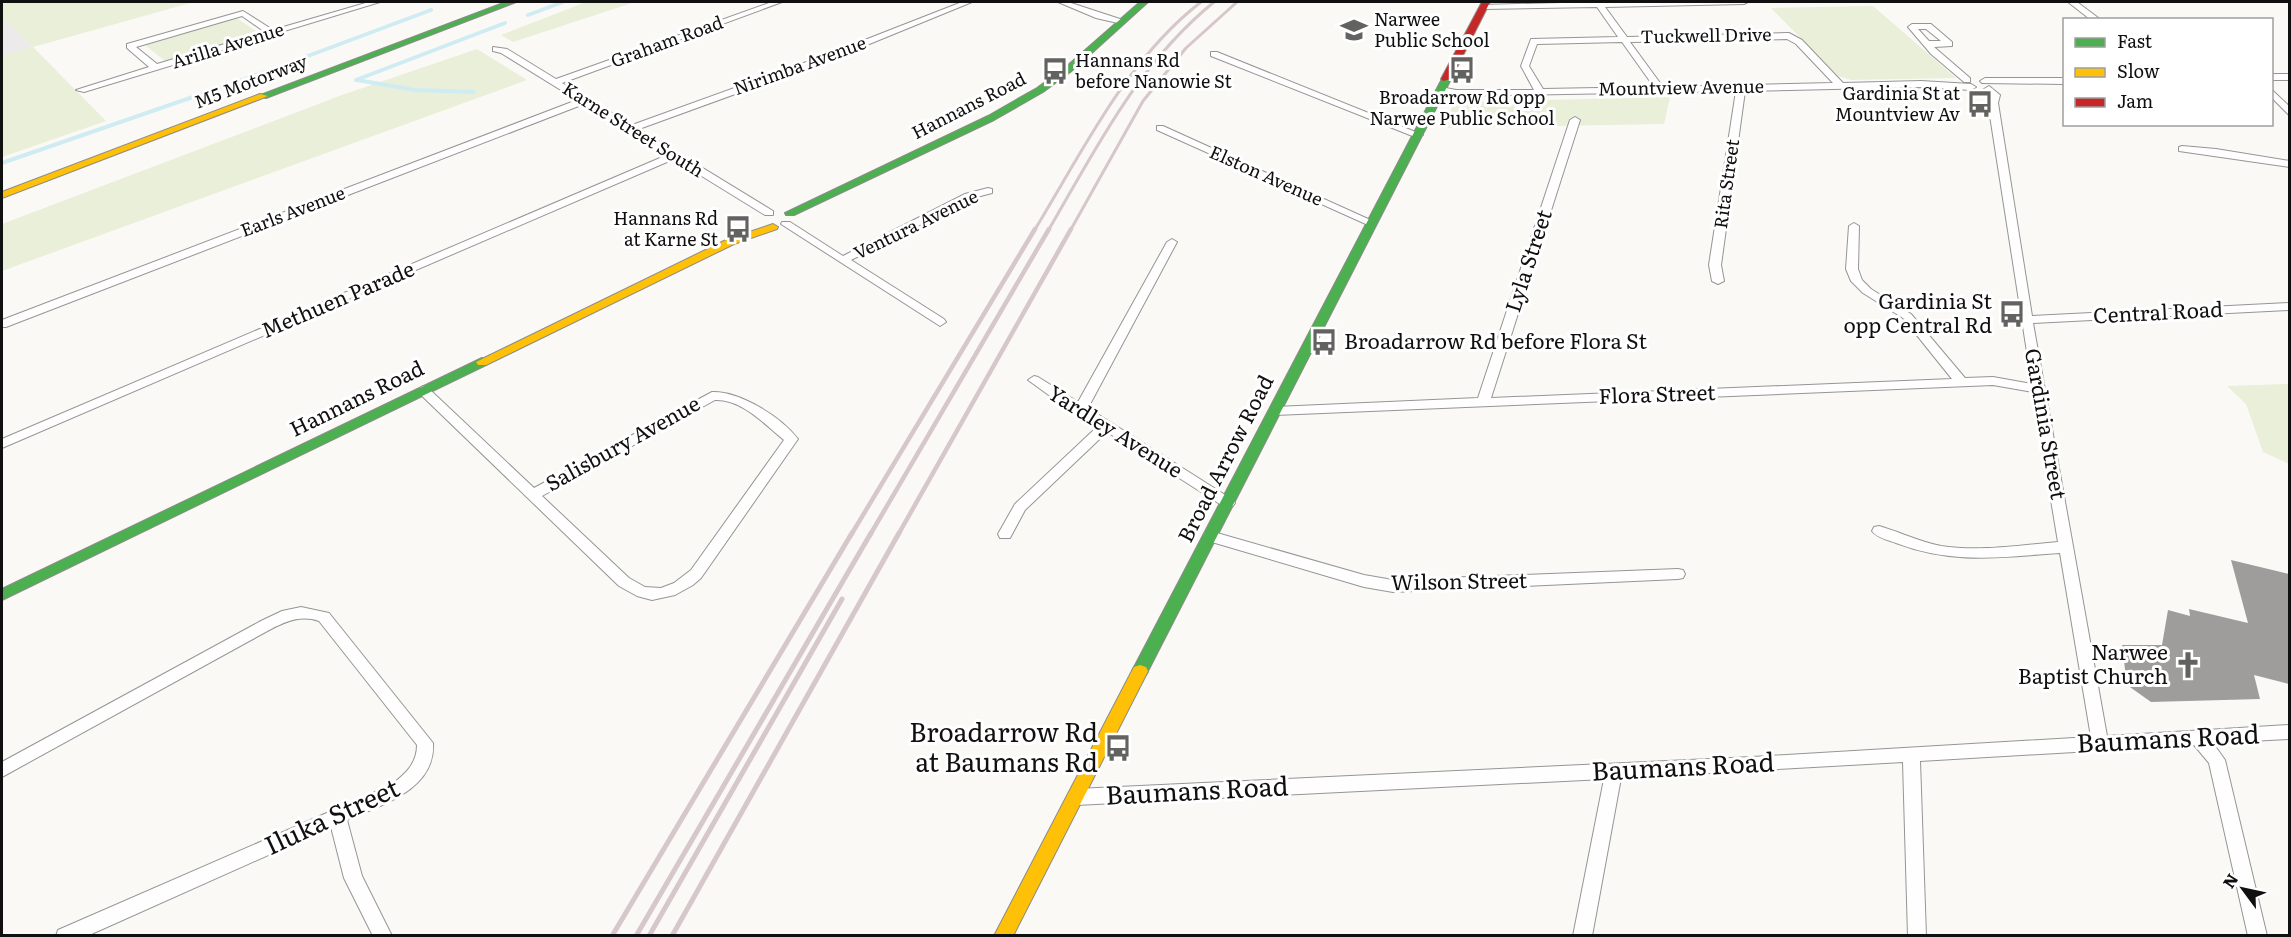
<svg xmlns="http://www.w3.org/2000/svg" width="2291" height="937" viewBox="0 0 2291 937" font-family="Literata,serif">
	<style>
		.industrial { fill: #edeaec }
		.green { fill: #e9efd8 }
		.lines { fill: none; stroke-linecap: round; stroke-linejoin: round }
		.stream { stroke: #cfecf3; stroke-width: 4 }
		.building { fill: #9f9d9b }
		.street-casing { stroke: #969594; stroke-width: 2 }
		.fast-casing { stroke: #8c8c8a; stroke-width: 2 }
		.slow-casing { stroke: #8c8c8a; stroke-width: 2 }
		.jam-casing { stroke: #8c8c8a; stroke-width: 2 }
		.street { fill: #fefefe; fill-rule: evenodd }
		.fast { fill: #4caf50; fill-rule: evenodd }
		.slow { fill: #ffc107; fill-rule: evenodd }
		.jam { fill: #c62828; fill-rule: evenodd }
		.rail-far2 { stroke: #d6c7ca; stroke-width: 3 }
		.rail-far1 { stroke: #d6c7ca; stroke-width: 4.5 }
		.rail { stroke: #d6c7ca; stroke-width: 5 }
		.labels { text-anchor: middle; stroke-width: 6; stroke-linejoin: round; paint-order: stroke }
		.far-poi-label { font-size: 18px; fill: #101010; stroke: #fff; text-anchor: start }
		.far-street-label { font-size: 18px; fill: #101010; stroke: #fff }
		.street-label { font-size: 21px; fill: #101010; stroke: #fff }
		.poi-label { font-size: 21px; fill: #101010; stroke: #fff; text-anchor: end }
		.near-poi-label { font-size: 26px; fill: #101010; stroke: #fff; text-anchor: end }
		.near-street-label { font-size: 26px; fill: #101010; stroke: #fff }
	</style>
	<rect width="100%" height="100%" fill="#fbf9f6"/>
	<path class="industrial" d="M2 17 32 47 2 56Z"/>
	<path class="green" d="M2 2H194L33 47 106 121 2 157V56L32 47 2 17Z
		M586 2H635L513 42 501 35Z
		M1873 6 1956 78 1851 80 1838 76 1771 8Z
		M237 18 257 32 165 61 145 45Z
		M477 49 527 80 2 271V224L342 95Z
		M1670 97 1664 124 1442 128 1455 102Z
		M2289 384H2290L2289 464 2263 452 2246 404 2227 386Z"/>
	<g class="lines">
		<path class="stream" d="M528 15 563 2
			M356 80 505 23
			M357 80 415 90 474 92
			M2 163 265 72 431 10"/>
	</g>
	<path class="building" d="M2231 560 2289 574V684L2254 675 2260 699 2151 702 2127 685 2122 645H2162L2168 610 2190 616 2189 609 2248 623Z"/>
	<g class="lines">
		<defs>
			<path id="street" d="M369 2H380L84 92 76 90 149 67 127 48V44L243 11 273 30ZM242 16 265 32 157 64 136 47Z
				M772 2H782L562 83 632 125 834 52 962 2H972L840 56 639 129 773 211V215H765L674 159 2 448V439L667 155 584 104 6 327H2V320L577 100 501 53 493 51V47L507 49 556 79Z
				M1058 2H1068L1126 21 1122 24 1096 18Z
				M1599 2H1748L1744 4 1605 7 1627 37 1789 33 1802 40 1843 83 1921 81 1971 84 1976 87 1971 90 1921 87 1745 91 1721 265 1724 281 1718 284 1712 281 1709 265 1736 91 1456 96 1436 90 1441 87 1456 90H1534L1521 66 1531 39 1618 37 1597 7 1484 9 1480 7 1481 5ZM1787 39 1796 44 1833 83 1663 87 1630 42ZM1622 42 1654 87 1543 89 1529 66 1537 44Z
				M2068 2H2077L2101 20H2091Z
				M1912 24H1931L1952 42V46L1934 47 1970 78V82H1964L1931 54 1908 27ZM1918 29H1926L1941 41H1929Z
				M1211 52H1217L1423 135 1415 137 1211 56Z
				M2272 74H2290V80H2272Z
				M1985 78H2064V84L1982 83 1980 81Z
				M1989 86 2000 95 1998 103 2032 316 2290 303V310L2033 323 2107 736 2290 725V739L2213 743 2225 760 2267 936H2248L2209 763 2194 745 1920 761 1926 936H1908L1903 762 1621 778 1592 936H1573L1604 779 1076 805 1070 802 1067 797 1070 792 1076 789 1752 757 2091 737 2060 553C1999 557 1955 565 1896 543 1888 540 1877 538 1872 531L1874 527 1879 526C1900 532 1920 542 1941 546 1980 552 2020 545 2058 542L2033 392 1993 385 1275 415 1269 411 1275 407 1478 398 1570 120 1575 117 1580 120 1491 398 1952 379 1903 318 1863 293 1851 281 1846 269 1849 226 1854 223 1859 226 1858 269 1862 280 1871 289 1911 314 1965 378 1993 377 2032 384 1988 103 1990 95 1984 89Z
				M2272 90 2290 107V116L2272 98Z
				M1157 126H1163L1377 223 1372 226 1368 225 1157 130Z
				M2182 146 2216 149 2290 161V167L2179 151V147Z
				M988 188 992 189V193L973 198 851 260 944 319 946 322 940 326 781 224 782 222H790L843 256 965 194Z
				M1172 239 1177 242 1088 408 1233 500 1235 503 1233 506H1223L1107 432 1025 510 1010 538H1000L998 534 1015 504 1098 426 1075 414 1028 380 1034 376 1038 377 1078 402 1167 242Z
				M423 386 427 387 534 488 712 392C740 391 781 417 798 439L701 578 693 585 675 595 652 600 637 596 619 586 419 393 417 390ZM715 400C742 399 764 424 784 440L691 570 674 583 661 588 645 587 629 578 542 496Z
				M1210 531 1364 575 1393 580 1678 569 1683 570 1685 574 1683 578 1678 579 1393 592 1364 587 1205 540 1203 536 1205 532Z
				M301 607 329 613 433 743C436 790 381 805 347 820L362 876 392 936H373L344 878 331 827 87 936H56L58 930 391 785C405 774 417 764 417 745L319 621C301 615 287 621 271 629L2 777V762L261 621 282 611Z"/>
			<path id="fast" d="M506 2H516L266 98 258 96Z
				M1140 2H1148L1073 70 1043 92 994 120 794 215H786L785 213 988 116 1037 88 1067 66Z
				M1443 77 1451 79 1148 671 1146 675 1140 677 1134 675 1132 671Z
				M482 358 488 362 486 365 2 600V589Z"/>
			<path id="slow" d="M260 94 268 96 2 198V192Z
				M773 224 778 227 777 229 734 244 486 365H478L476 362 726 240Z
				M1140 665 1146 667 1148 671 1013 936H994L1134 667Z"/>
			<path id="jam" d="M1482 2H1490L1451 79 1443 81 1441 79Z"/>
		</defs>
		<use href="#street" class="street-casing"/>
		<use href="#fast" class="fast-casing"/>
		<use href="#slow" class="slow-casing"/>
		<use href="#jam" class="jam-casing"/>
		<use href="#street" class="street"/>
		<use href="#fast" class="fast"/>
		<use href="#slow" class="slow"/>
		<use href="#jam" class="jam"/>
		<path class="rail-far2" d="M1034 231C1083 151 1126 60 1201 2
			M1048 231C1097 147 1137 65 1214 2
			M1070 231 1143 101 1186 48 1237 2"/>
		<path class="rail-far1" d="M851 535 1035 229
			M870 535 1049 229
			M898 535 1071 229"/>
		<path class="rail" d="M612 936 852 533
			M636 936 871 533
			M649 936 842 599
			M672 936 899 533"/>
	</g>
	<defs>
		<symbol id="school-bare" viewBox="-9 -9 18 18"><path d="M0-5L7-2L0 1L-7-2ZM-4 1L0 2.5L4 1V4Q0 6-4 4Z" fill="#626260" stroke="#fff" stroke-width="2.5" paint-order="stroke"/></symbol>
		<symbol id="bus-bare" viewBox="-9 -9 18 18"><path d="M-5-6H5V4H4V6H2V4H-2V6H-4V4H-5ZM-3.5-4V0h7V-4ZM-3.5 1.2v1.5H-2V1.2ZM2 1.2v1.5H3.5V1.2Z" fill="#626260" stroke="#fff" stroke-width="2.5" paint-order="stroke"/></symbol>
		<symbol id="church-bare" viewBox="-9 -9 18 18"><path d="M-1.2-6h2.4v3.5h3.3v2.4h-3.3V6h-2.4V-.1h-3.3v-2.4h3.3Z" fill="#626260" stroke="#fff" stroke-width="2.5" paint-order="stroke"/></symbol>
	</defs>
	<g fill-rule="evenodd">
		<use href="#school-bare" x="1335" y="11" width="38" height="38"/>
		<use href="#bus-bare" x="1443" y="51" width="38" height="38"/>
		<use href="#bus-bare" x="1036" y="52" width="38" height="38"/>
		<use href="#bus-bare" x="1961" y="85" width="38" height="38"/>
		<use href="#bus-bare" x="719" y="210" width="38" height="38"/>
		<use href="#bus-bare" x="1993" y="295" width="38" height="38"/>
		<use href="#bus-bare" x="1305" y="323" width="38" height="38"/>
		<use href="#church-bare" x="2169" y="646" width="38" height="38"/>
		<use href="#bus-bare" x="1099" y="729" width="38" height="38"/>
	</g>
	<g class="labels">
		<g class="far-poi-label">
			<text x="1374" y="26">Narwee<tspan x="1374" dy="21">Public School</tspan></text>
			<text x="1075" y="67">Hannans Rd<tspan x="1075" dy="21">before Nanowie St</tspan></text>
			<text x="1960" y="100" text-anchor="end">Gardinia St at<tspan x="1960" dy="21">Mountview Av</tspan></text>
			<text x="1462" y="104" text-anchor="middle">Broadarrow Rd opp<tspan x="1462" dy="21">Narwee Public School</tspan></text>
			<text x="718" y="225" text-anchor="end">Hannans Rd<tspan x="718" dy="21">at Karne St</tspan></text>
		</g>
		<g class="far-street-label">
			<text transform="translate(1706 36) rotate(-1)" y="6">Tuckwell Drive</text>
			<text transform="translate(667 42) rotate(-20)" y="6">Graham Road</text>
			<text transform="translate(228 46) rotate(-17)" y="6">Arilla Avenue</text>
			<text transform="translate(800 66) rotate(-20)" y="6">Nirimba Avenue</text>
			<text transform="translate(251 82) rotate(-21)" y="6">M5 Motorway</text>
			<text transform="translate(1681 88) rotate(-1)" y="6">Mountview Avenue</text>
			<text transform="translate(969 106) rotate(-27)" y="6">Hannans Road</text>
			<text transform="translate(633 130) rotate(32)" y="6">Karne Street South</text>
			<text transform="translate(1266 176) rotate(24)" y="6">Elston Avenue</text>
			<text transform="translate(1727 184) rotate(-82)" y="6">Rita Street</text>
			<text transform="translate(293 212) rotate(-21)" y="6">Earls Avenue</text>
			<text transform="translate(916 225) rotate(-26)" y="6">Ventura Avenue</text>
		</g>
		<g class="street-label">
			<text transform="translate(1529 261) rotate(-72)" y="7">Lyla Street</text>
			<text transform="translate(338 300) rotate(-23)" y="7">Methuen Parade</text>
			<text transform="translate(2158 313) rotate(-3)" y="7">Central Road</text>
			<text transform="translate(1657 395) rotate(-2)" y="7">Flora Street</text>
			<text transform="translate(357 399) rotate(-26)" y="7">Hannans Road</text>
			<text transform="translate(2045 424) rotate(80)" y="7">Gardinia Street</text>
			<text transform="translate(1115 432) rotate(32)" y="7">Yardley Avenue</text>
			<text transform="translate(623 444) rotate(-29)" y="7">Salisbury Avenue</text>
			<text transform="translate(1226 459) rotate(-63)" y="7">Broad Arrow Road</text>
			<text transform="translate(1459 582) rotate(-1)" y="7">Wilson Street</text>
		</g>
		<g class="poi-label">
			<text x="1992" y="309">Gardinia St<tspan x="1992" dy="24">opp Central Rd</tspan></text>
			<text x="1344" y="349" text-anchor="start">Broadarrow Rd before Flora St</text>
			<text x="2168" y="660">Narwee<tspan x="2168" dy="24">Baptist Church</tspan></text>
		</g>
		<g class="near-poi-label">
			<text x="1098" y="742">Broadarrow Rd<tspan x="1098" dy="30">at Baumans Rd</tspan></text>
		</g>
		<g class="near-street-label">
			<text transform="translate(2168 739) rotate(-3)" y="9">Baumans Road</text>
			<text transform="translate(1683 767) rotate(-3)" y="9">Baumans Road</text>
			<text transform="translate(1197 791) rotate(-3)" y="9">Baumans Road</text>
			<text transform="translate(332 817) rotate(-25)" y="9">Iluka Street</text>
		</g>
	</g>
	<rect width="2291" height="937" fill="none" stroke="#101010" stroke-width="6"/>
	<rect x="2063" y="18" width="210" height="108" fill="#ffffff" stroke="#9f9f9f" stroke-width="1.5"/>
	<rect x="2075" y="38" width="30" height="9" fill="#4caf50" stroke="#9f9f9f" stroke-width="1.5"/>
	<text x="2117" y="48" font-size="18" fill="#101010">Fast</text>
	<rect x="2075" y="68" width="30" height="9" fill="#ffc107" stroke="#9f9f9f" stroke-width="1.5"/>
	<text x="2117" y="78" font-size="18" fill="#101010">Slow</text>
	<rect x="2075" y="98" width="30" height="9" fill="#c62828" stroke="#9f9f9f" stroke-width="1.5"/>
	<text x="2117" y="108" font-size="18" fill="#101010">Jam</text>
	<g transform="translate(2243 889) rotate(303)" stroke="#ffffff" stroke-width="4.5" paint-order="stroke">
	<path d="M0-4.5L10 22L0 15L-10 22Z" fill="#101010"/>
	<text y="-9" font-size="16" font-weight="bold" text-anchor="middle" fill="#101010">N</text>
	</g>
</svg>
